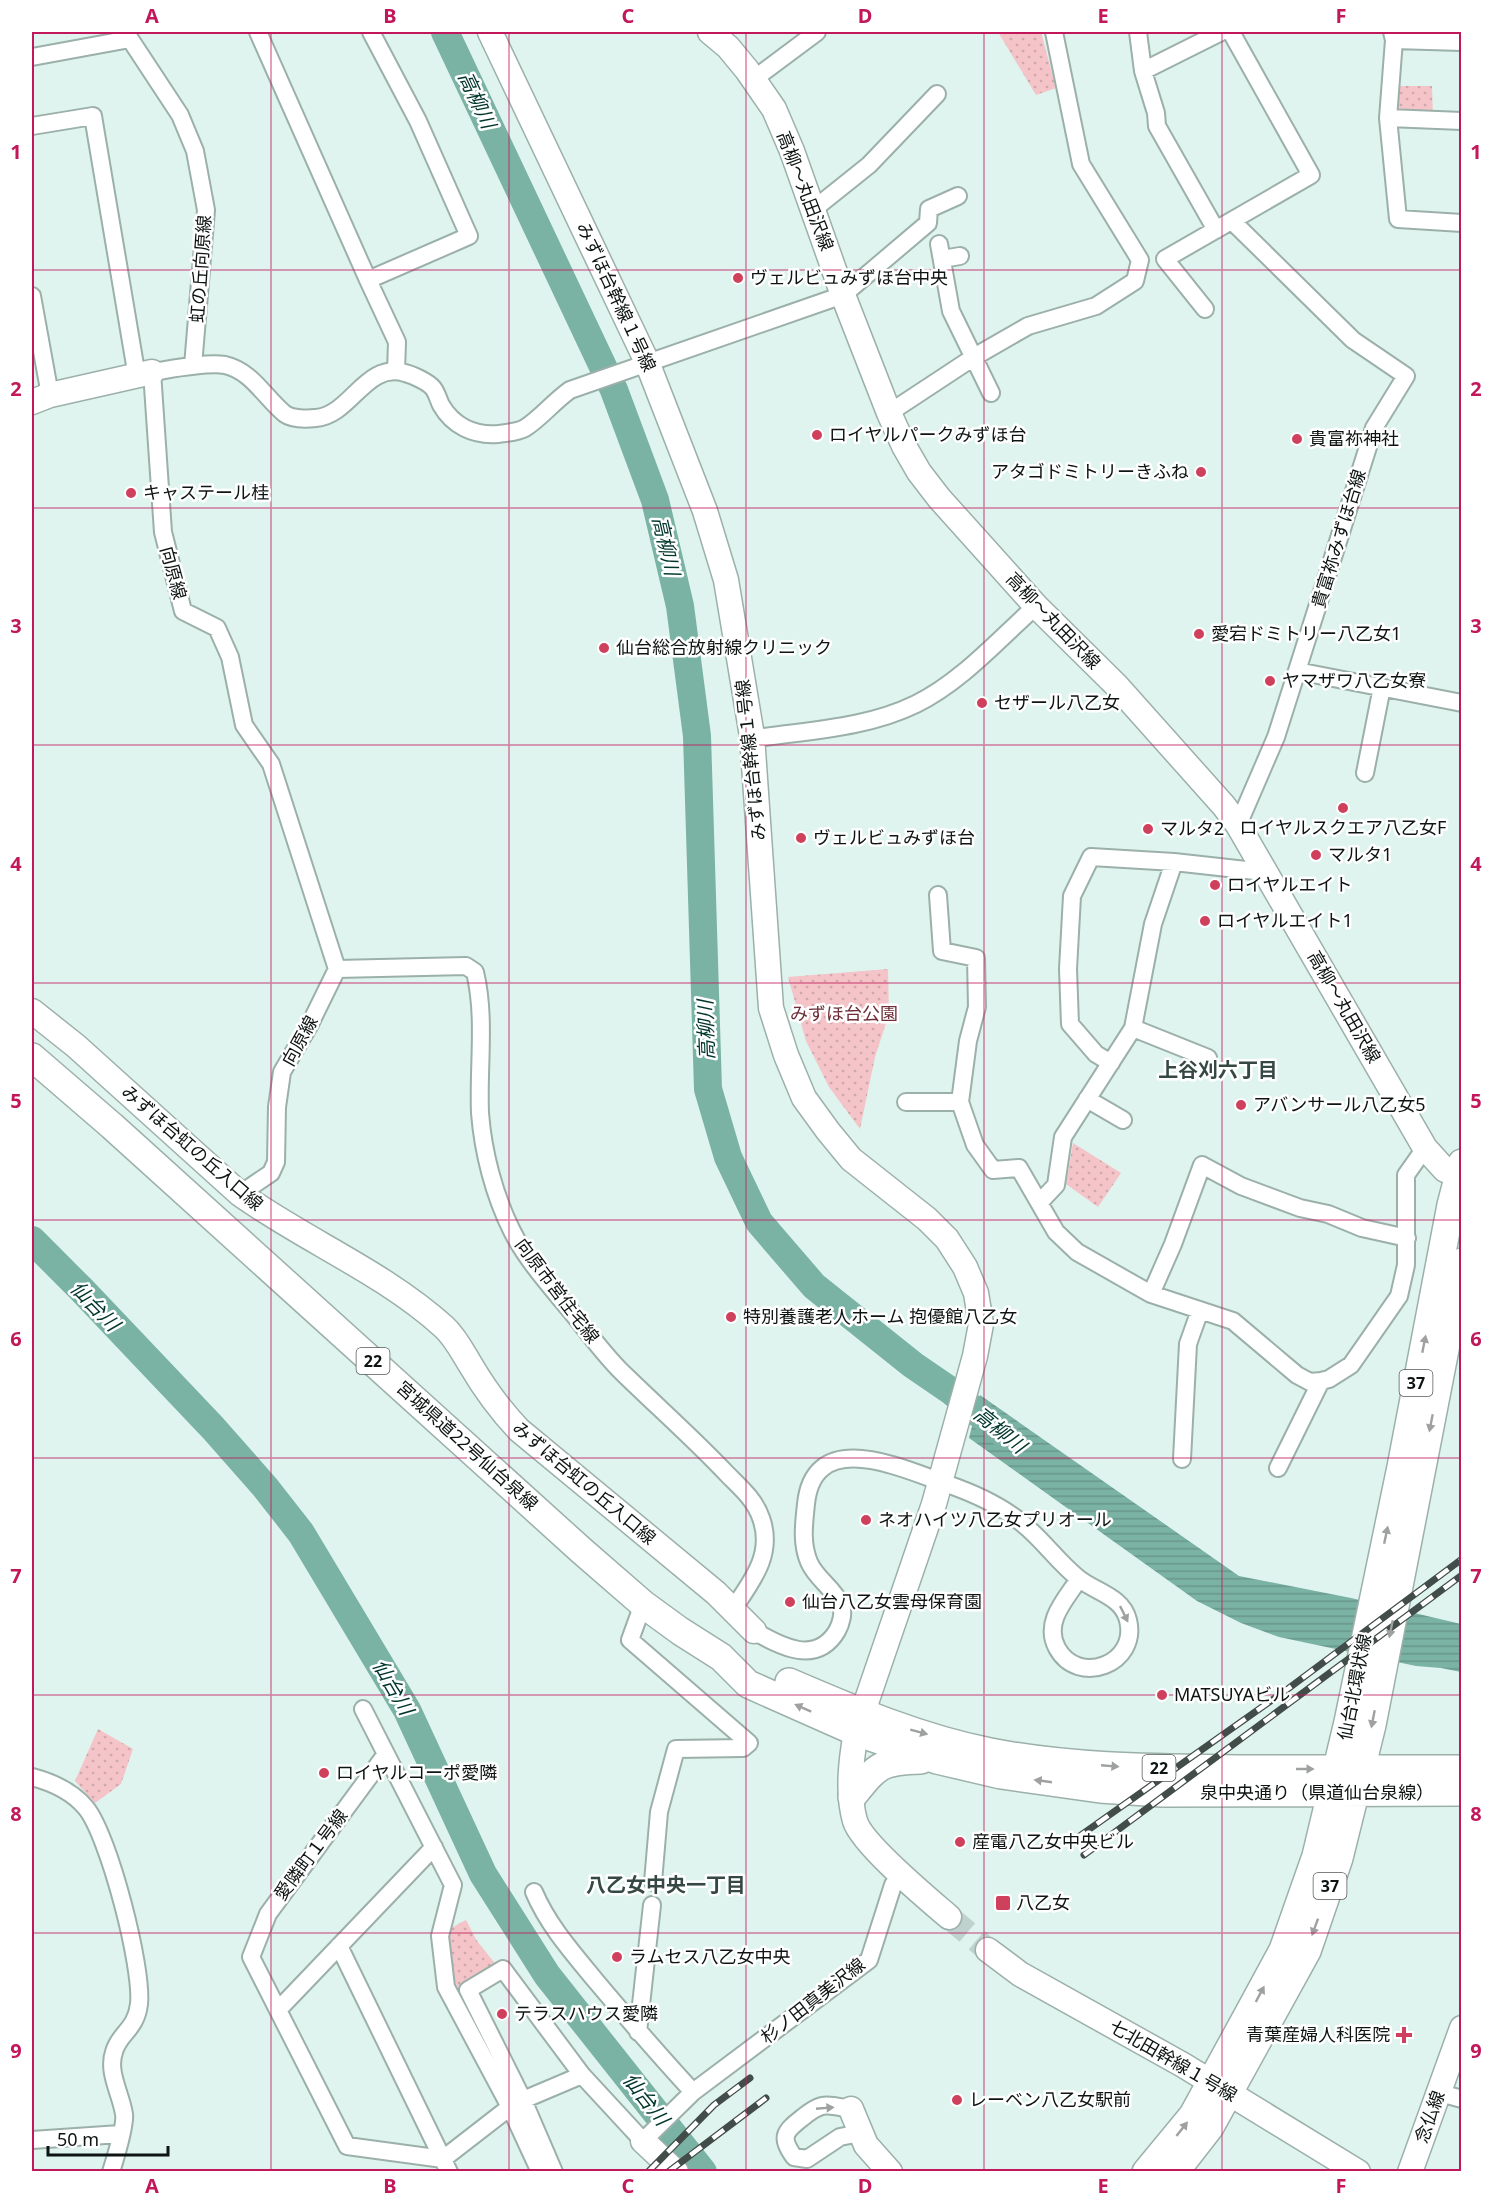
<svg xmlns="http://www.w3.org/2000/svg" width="1493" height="2203" viewBox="0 0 1493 2203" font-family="'Noto Sans','Noto Sans JP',sans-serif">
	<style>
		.park { fill: url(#park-dots) }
		.water { fill: url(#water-rules) }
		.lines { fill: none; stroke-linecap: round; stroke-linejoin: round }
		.river { stroke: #7ab2a3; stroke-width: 28 }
		.secondary-tunnel { stroke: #c0d2cd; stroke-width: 24; stroke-dasharray: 24 12; stroke-linecap: butt }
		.street-casing { stroke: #9cb0aa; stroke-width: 20 }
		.secondary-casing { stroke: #9cb0aa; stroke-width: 27 }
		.primary-casing { stroke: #9cb0aa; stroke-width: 30 }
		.street { stroke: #fff; stroke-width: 16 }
		.secondary { stroke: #fff; stroke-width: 24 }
		.primary { stroke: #fff; stroke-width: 27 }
		.rail-casing { stroke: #424c49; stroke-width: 7 }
		.rail { stroke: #fff; stroke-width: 4.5; stroke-dasharray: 14; stroke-linecap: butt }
		.oneway { fill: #9ea1a0 }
		.grid { fill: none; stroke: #c2185b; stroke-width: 1.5; stroke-opacity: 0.55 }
		.poi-dot { fill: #cf405d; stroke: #fff; stroke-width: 2 }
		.labels { text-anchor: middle; stroke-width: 5; stroke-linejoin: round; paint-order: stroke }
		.shield { fill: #fff; stroke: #565a59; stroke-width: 1.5 }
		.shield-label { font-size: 16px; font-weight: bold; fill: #0d1412 }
		.street-label { font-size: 18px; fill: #0d1412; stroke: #fff }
		.poi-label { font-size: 18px; fill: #0d1412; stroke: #fff; text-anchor: start }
		.park-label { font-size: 18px; fill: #6e2d37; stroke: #fff }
		.water-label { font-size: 20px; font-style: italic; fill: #00362b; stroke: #fff }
		.neighbourhood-label { font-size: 20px; font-weight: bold; fill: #364843; stroke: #fff }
		.neatline { fill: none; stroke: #c2185b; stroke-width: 2 }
		.grid-label { font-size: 20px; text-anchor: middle; font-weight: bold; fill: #c2185b }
	</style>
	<defs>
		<pattern id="park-dots" width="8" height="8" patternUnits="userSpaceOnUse" patternTransform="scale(1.5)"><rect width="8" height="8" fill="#f4c4c8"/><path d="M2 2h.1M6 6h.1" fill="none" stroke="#d0a8ab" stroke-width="1.8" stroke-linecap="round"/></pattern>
		<pattern id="water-rules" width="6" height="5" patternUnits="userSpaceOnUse" patternTransform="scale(1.5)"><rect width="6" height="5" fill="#7ab2a3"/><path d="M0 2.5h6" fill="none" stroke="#68988b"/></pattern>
	</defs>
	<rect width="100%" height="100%" fill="#dff4ee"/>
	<path class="park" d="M998 32H1041L1056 88 1036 95Z
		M1397 86H1432L1433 118 1396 116Z
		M888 969 889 1014 875 1057 860 1129 829 1087 806 1041 788 977Z
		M1073 1143 1121 1173 1098 1207 1066 1184Z
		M98 1729 133 1749 121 1784 95 1803 75 1781Z
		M466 1920 477 1941 498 1967 459 1989C448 1972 448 1949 449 1929Z"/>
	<path class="water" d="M980 1395 1239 1576 1351 1598 1461 1624V1672L1441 1668 1416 1666 1279 1637 1241 1623 1197 1601 969 1438Z"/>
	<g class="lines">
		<path class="river" d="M445 32 614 390 655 500 680 606 697 736 708 1089 728 1157 759 1222 814 1286 913 1365 951 1391 1005 1435
			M32 1240 82 1290 213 1428 265 1487 301 1533 407 1710 483 1874 547 1975 703 2172"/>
		<path class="secondary-tunnel" d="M949 1917 988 1950"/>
		<defs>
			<path id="street" d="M258 32 368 280 397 342 396 371
				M1138 32 1143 71 1156 113 1157 126 1216 230
				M1394 40 1462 42
				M32 57 130 39 180 115 195 151 206 210 193 366
				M1143 71 1221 32
				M754 79 817 32
				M1388 118 1394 40 1392 32
				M1462 121 1388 118 1398 219 1462 223
				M32 126 93 116 137 377
				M814 209 869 165 937 94
				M1232 221 1353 340 1406 376 1374 428 1276 737 1238 825
				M939 244 951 311 991 393
				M942 259 960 256
				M368 280 469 236 418 121 371 32
				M32 296 50 395
				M1205 309 1165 259 1311 175 1231 32
				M889 413 974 357 1028 326 1096 306 1135 281 1140 260 1081 164 1054 32
				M1297 671 1462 703
				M752 736 765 737C815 730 869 727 916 704 961 682 998 640 1036 606
				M1365 773 1382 687
				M938 895 942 951 976 958 977 1007 968 1041 960 1102 975 1145 993 1170 1019 1168 1056 1232 1077 1252 1151 1294 1233 1321 1297 1375 1310 1382 1321 1381 1329 1379 1351 1365 1399 1296 1406 1265V1175L1425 1148
				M337 969 466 966 475 972C486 1018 478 1066 480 1113 483 1152 494 1195 512 1231 527 1261 552 1288 574 1315 591 1336 607 1359 627 1377 661 1410 696 1441 728 1475 741 1488 755 1500 761 1518 774 1554 752 1581 733 1609
				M1133 1028 1208 1058
				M1111 1063 1096 1054 1070 1024 1068 969 1072 896 1091 857 1174 862 1264 872
				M1087 1099 1123 1120
				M906 1102H960
				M240 1194 271 1173 276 1162 277 1107 282 1072 309 1026 337 969 271 764 244 725 230 657 217 628 183 611 163 532 152 372C172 369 206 362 225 365 252 371 265 398 285 414 292 419 307 419 316 418 351 415 366 361 405 373 413 375 428 382 433 388 437 393 438 399 441 405 453 426 474 436 498 434 506 433 518 432 525 428 541 418 553 402 570 390L843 295 928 223 929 209 958 196
				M1039 1203 1056 1185 1063 1137 1133 1028 1153 924 1174 862
				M1151 1294 1173 1244 1202 1165 1241 1186 1300 1208 1328 1214 1362 1228 1407 1238
				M1182 1459 1188 1344 1200 1310
				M1278 1468 1321 1381
				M643 1604 630 1640 749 1743 743 1748 676 1749 659 1812 653 1882
				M754 1631C780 1646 816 1666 837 1631 841 1624 844 1613 841 1605 834 1588 816 1579 809 1562 801 1543 804 1523 806 1504 814 1426 903 1469 947 1484 973 1493 1002 1506 1023 1524 1043 1540 1058 1562 1078 1578 1095 1592 1122 1596 1128 1620 1139 1664 1078 1687 1057 1648 1043 1622 1066 1599 1079 1579
				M363 1709 386 1754
				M32 1777C51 1782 73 1792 86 1808 109 1836 143 1968 139 2004 136 2030 119 2033 114 2052 107 2072 121 2094 124 2114 126 2125 115 2159 111 2172
				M534 1892C548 1925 572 1952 595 1980 627 2018 659 2055 693 2092
				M339 1946 449 2172
				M278 2010 434 1847
				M638 2032 652 1905
				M1440 2093 1462 2099
				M851 2109C842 2108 831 2104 822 2106 814 2108 808 2113 802 2118 784 2132 780 2137 794 2157L807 2159 840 2137 860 2133
				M32 2140 120 2134
				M540 2172 510 2107 446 1987 440 1936 453 1885 386 1754 268 1914 251 1957 347 2146 443 2159 510 2107 523 2100 582 2075 643 2141 693 2092 869 1960 893 1885 901 1874
				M554 2172 523 2100 468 1990 503 1969 582 2075"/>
			<path id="secondary" d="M490 32 647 362 705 511 726 580 752 736 771 1008 786 1055 804 1098 828 1131 851 1159 927 1219 947 1239 965 1267 976 1293 981 1324 975 1356 934 1504 856 1732C851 1760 847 1793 855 1821 862 1844 928 1899 949 1917
				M710 32 728 47 747 70 774 109 792 151 843 295 889 413 904 446 919 472 939 498 1036 606 1116 685 1224 806 1238 825 1425 1148 1445 1170 1462 1175
				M32 402 50 395 152 372
				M32 1011 76 1046 240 1194C306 1241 383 1272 444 1327 455 1337 462 1351 470 1364 484 1388 500 1410 519 1430L716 1593 754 1631
				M988 1950 1020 1974 1183 2065 1358 2172
				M851 2109 866 2145 890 2172
				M643 2141 676 2172
				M1410 2172 1462 2028"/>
			<path id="primary" d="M32 1057 112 1126 582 1551 643 1604 680 1631 721 1657 748 1684 856 1732 937 1760 1001 1775 1100 1789 1162 1793 1462 1792
				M789 1682C854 1710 920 1738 990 1752 1073 1768 1155 1768 1239 1769 1313 1769 1387 1769 1462 1769
				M852 1797C877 1766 879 1761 921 1760
				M1146 2172 1193 2115 1251 2009 1283 1950 1316 1856 1348 1722 1401 1467 1451 1205 1462 1163
				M1175 2172 1210 2127 1307 1951 1339 1858 1372 1725 1462 1262"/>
		</defs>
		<use href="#street" class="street-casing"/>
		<use href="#secondary" class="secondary-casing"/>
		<use href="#primary" class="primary-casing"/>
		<use href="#street" class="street"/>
		<use href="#secondary" class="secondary"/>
		<use href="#primary" class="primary"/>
		<defs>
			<path id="rail" d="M1074 1840 1289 1688 1462 1559
				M1084 1855 1462 1575
				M648 2172 714 2105 750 2078
				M668 2172 766 2098"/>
		</defs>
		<use href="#rail" class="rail-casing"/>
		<use href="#rail" class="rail"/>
	</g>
	<defs><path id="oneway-solid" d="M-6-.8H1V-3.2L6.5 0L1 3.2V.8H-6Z" transform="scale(1.5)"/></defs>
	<g class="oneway">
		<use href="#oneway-solid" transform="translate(1424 1344) rotate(-79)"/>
		<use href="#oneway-solid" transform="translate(1431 1423) rotate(101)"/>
		<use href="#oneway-solid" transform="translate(1386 1535) rotate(-78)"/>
		<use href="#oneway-solid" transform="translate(1124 1614) rotate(64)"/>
		<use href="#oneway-solid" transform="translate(1391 1629) rotate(101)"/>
		<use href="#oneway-solid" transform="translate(803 1708) rotate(-156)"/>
		<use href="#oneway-solid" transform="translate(1373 1719) rotate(101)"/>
		<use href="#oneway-solid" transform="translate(919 1732) rotate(15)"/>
		<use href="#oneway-solid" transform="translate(1110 1766) rotate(5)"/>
		<use href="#oneway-solid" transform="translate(1305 1769)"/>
		<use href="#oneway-solid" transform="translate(1043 1781) rotate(-172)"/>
		<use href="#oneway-solid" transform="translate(1315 1927) rotate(110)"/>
		<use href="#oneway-solid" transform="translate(1260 1994) rotate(-62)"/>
		<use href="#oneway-solid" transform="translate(825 2108) rotate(-5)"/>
		<use href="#oneway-solid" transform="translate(1182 2129) rotate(-52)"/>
	</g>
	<path class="grid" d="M271 32V2172M509 32V2172M746 32V2172M984 32V2172M1222 32V2172M32 270H1462M32 508H1462M32 745H1462M32 983H1462M32 1220H1462M32 1458H1462M32 1695H1462M32 1933H1462"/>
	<g class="poi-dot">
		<circle cx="738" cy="278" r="6"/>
		<circle cx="817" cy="435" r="6"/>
		<circle cx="1297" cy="439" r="6"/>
		<circle cx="1201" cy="472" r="6"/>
		<circle cx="131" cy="493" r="6"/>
		<circle cx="1199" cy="634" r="6"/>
		<circle cx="604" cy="648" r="6"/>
		<circle cx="1270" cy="681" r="6"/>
		<circle cx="982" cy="703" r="6"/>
		<circle cx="1343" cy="808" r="6"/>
		<circle cx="1148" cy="829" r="6"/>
		<circle cx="801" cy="838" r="6"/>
		<circle cx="1316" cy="855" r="6"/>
		<circle cx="1215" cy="885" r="6"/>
		<circle cx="1205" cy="921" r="6"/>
		<circle cx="1241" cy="1105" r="6"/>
		<circle cx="731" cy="1317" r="6"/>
		<circle cx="866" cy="1520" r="6"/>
		<circle cx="790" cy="1602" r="6"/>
		<circle cx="1162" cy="1695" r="6"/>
		<circle cx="324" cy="1773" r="6"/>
		<circle cx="960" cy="1842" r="6"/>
		<rect x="995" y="1895" width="16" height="16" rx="3"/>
		<circle cx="617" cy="1957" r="6"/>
		<circle cx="502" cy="2014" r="6"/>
		<path d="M1401 2026h6v6h6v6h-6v6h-6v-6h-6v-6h6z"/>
		<circle cx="957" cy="2100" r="6"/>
	</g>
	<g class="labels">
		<g class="shield">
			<rect x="356.5" y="1348" width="33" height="26" rx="4.5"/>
			<rect x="1399.5" y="1370" width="33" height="26" rx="4.5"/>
			<rect x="1142.5" y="1755" width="33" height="26" rx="4.5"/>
			<rect x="1313.5" y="1873" width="33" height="26" rx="4.5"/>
		</g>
		<g class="shield-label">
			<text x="373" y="1367">22</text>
			<text x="1416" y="1389">37</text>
			<text x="1159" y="1774">22</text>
			<text x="1330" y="1892">37</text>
		</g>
		<g class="street-label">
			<text transform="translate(805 191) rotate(69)" y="6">高柳～丸田沢線</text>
			<text transform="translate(201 269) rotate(-86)" y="6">虹の丘向原線</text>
			<text transform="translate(616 297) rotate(65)" y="6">みずほ台幹線１号線</text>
			<text transform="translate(1339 539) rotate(-73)" y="6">貴富祢みずほ台線</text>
			<text transform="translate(173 573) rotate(75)" y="6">向原線</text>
			<text transform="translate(1053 621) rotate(46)" y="6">高柳～丸田沢線</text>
			<text transform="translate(751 760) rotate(-96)" y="6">みずほ台幹線１号線</text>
			<text transform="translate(1344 1007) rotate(60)" y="6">高柳～丸田沢線</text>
			<text transform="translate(300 1041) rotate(-61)" y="6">向原線</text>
			<text transform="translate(192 1148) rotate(41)" y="6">みずほ台虹の丘入口線</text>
			<text transform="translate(557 1291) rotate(53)" y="6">向原市営住宅線</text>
			<text transform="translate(467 1446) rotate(42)" y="6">宮城県道22号仙台泉線</text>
			<text transform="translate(584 1483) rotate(40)" y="6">みずほ台虹の丘入口線</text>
			<text transform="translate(1355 1687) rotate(-79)" y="6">仙台北環状線</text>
			<text x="1317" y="1799">泉中央通り（県道仙台泉線）</text>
			<text transform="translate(311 1855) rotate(-53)" y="6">愛隣町１号線</text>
			<text transform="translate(813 2001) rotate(-38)" y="6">杉ノ田真美沢線</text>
			<text transform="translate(1173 2061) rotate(30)" y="6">七北田幹線１号線</text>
			<text transform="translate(1430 2117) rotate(-70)" y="6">念仏線</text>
		</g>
		<g class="poi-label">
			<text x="750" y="284">ヴェルビュみずほ台中央</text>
			<text x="829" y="441">ロイヤルパークみずほ台</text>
			<text x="1309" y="445">貴富祢神社</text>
			<text x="1189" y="478" text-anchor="end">アタゴドミトリーきふね</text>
			<text x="143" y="499">キャステール桂</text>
			<text x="1211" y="640">愛宕ドミトリー八乙女1</text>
			<text x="616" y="654">仙台総合放射線クリニック</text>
			<text x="1282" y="687">ヤマザワ八乙女寮</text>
			<text x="994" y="709">セザール八乙女</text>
			<text x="1343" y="834" text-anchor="middle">ロイヤルスクエア八乙女F</text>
			<text x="1160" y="835">マルタ2</text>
			<text x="813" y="844">ヴェルビュみずほ台</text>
			<text x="1328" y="861">マルタ1</text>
			<text x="1227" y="891">ロイヤルエイト</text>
			<text x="1217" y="927">ロイヤルエイト1</text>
			<text x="1253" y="1111">アバンサール八乙女5</text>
			<text x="743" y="1323">特別養護老人ホーム 抱優館八乙女</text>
			<text x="878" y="1526">ネオハイツ八乙女プリオール</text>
			<text x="802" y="1608">仙台八乙女雲母保育園</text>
			<text x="1174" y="1701">MATSUYAビル</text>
			<text x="336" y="1779">ロイヤルコーポ愛隣</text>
			<text x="972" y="1848">産電八乙女中央ビル</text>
			<text x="1016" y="1909">八乙女</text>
			<text x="629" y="1963">ラムセス八乙女中央</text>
			<text x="514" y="2020">テラスハウス愛隣</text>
			<text x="1390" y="2041" text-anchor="end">青葉産婦人科医院</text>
			<text x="969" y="2106">レーベン八乙女駅前</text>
		</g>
		<g class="park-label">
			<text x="844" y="1020">みずほ台公園</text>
		</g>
		<g class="water-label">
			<text transform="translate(477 100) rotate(65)" y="7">高柳川</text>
			<text transform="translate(666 546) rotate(77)" y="7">高柳川</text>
			<text transform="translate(706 1030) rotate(-92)" y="7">高柳川</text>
			<text transform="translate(95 1306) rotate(46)" y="7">仙台川</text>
			<text transform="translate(1000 1430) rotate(39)" y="7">高柳川</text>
			<text transform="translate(393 1687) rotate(60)" y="7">仙台川</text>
			<text transform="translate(646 2099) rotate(52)" y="7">仙台川</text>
		</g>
		<g class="neighbourhood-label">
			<text x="1218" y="1077">上谷刈六丁目</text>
			<text x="666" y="1892">八乙女中央一丁目</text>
		</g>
	</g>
	<rect width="1493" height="2203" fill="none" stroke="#ffffff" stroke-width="66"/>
	<path d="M48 2146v9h120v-9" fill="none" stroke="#0d1412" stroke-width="3"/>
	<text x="57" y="2146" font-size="18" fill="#0d1412" stroke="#ffffff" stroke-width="4.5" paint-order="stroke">50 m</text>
	<rect x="33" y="33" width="1427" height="2137" class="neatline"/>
	<g class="grid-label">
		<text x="152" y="23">A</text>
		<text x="390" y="23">B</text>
		<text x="628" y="23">C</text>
		<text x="865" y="23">D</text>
		<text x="1103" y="23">E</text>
		<text x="1341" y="23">F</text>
		<text x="16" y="159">1</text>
		<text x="1476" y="159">1</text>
		<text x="16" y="396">2</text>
		<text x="1476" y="396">2</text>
		<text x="16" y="633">3</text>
		<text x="1476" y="633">3</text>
		<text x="16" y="871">4</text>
		<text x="1476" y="871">4</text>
		<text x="16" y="1108">5</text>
		<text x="1476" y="1108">5</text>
		<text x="16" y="1346">6</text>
		<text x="1476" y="1346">6</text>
		<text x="16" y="1583">7</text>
		<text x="1476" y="1583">7</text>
		<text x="16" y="1821">8</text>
		<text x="1476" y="1821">8</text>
		<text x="16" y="2058">9</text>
		<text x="1476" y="2058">9</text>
		<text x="152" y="2193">A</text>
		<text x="390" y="2193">B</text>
		<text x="628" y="2193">C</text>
		<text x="865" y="2193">D</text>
		<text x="1103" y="2193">E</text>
		<text x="1341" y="2193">F</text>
	</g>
</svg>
